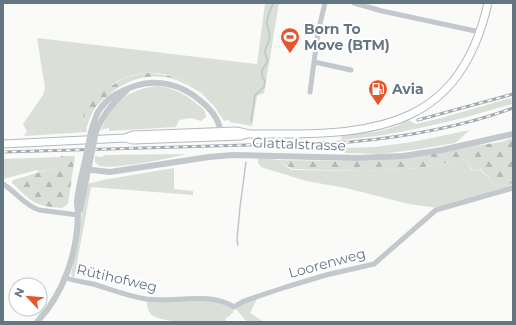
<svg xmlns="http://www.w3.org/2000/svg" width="516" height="325" viewBox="0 0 516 325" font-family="Montserrat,sans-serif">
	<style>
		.grass { fill: #dadfd7 }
		.forest { fill: url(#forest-firs) }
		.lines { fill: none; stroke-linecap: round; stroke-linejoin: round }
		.stream { stroke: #bbc7cb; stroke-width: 1.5 }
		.secondary-casing { stroke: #b3babf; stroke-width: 9 }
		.minor { stroke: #c3c8cc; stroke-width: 5 }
		.tertiary { stroke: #c3c8cc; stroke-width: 6 }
		.secondary { stroke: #fff; stroke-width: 7 }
		.rail-casing { stroke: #a2aab0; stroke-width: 3 }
		.rail { stroke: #fff; stroke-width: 1.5; stroke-dasharray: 4.5; stroke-linecap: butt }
		.tertiary-bridge { stroke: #c3c8cc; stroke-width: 6 }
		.labels { text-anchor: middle; stroke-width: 4; stroke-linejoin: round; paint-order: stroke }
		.poi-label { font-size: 14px; font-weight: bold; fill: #657683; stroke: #fff; text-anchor: start }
		.street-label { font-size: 14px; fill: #657683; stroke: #fff }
	</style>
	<defs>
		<pattern id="forest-firs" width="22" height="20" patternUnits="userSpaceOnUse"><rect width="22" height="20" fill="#dadfd7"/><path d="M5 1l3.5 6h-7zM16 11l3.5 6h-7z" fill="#b4b9b4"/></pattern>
	</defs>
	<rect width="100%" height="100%" fill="#fafaf8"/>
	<path class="grass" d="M265 3H279L264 93 257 96 252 126 230 122 229 120 224 121 214 106 201 93 202 91C174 73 149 66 118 81 112 84 108 89 103 92 96 97 88 100 81 104L87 132 24 136 27 132 23 124 43 95 45 88 37 38 257 64Z
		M158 86C176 88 192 98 205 111L206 117 201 121 191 118 179 120 176 127 109 131V128L101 130C111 102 129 89 158 86Z
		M511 98 512 104C456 121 400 135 341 140L342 135C366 133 387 133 408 120L416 124 441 118Z
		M470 130 455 143 420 149 381 154 345 153 344 148 375 147 412 142Z
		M186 154C173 158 111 170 100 166 98 165 96 163 95 162V156L103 157 104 155Z
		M61 157 57 167 38 172 37 170 3 179V159Z
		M258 158H273L292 170 363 171 420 168 466 159 472 171 481 170 496 186 513 183V187L438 208 409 204 346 188 306 181 261 167 258 163Z
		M174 168V189L193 191V195L91 187 74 279 71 275 87 184 103 180Z
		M258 297 250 313 264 322H247L236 309 245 302Z
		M212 300 234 309 233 313 225 319 227 322C211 322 159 325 150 313 147 309 147 304 147 301Z"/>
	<path class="forest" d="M145 73C167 73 184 79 202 91L201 93C192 87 183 82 173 79 148 72 124 80 105 98 100 102 94 108 92 114 89 119 88 124 86 129L81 104C93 98 104 90 116 83 124 77 135 75 145 73Z
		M513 138V183L496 186 481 169 473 171 466 159 420 168 363 171 293 169 275 160 347 161 379 160 501 142Z
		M61 156H75L68 204 62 208C34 206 32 202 12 183L13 180 57 167Z"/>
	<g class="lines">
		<path class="stream" d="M251 122 255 95 264 87 265 81 262 76V70L268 61C262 49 266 51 269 40 271 34 268 30 267 24 266 17 271 10 273 3
			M238 245 237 240 240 207 246 162"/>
		<defs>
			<path id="secondary" d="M125 138 133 140 241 136 248 134
				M3 144 125 138 133 135 235 131C240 131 244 133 250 134 257 134 264 134 271 134 380 135 460 125 488 3"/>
		</defs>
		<use href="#secondary" class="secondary-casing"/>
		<path class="minor" d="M354 3 382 11 480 32
			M314 62 351 70
			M310 92 318 32 325 3
			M3 184C16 192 24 205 39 210L78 215
			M66 278C75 281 84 282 93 284 110 289 128 296 146 299 175 303 208 291 234 307L244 301 286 287 326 275 374 264 436 210 513 188"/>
		<path class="tertiary" d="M91 132C93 125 95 118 98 112 107 98 116 93 132 87 157 78 182 84 202 102 213 111 220 121 221 135
			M96 132C103 114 113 103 127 90
			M83 169 110 172 209 157 233 155 357 158 403 156 442 150 513 134
			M80 210 91 156
			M37 322C64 293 77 254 78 214 78 210 77 206 77 202 78 187 83 171 86 156"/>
		<use href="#secondary" class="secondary"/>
		<defs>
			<path id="rail" d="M418 120 513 94
				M3 152 350 142C405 137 461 127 513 108"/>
		</defs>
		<use href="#rail" class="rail-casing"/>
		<use href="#rail" class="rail"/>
		<path class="tertiary-bridge" d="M86 156 91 132
			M91 156 96 132"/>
	</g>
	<defs>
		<symbol id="stadium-pin" viewBox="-11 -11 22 30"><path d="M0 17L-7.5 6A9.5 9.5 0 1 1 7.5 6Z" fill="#e4572e" stroke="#fff"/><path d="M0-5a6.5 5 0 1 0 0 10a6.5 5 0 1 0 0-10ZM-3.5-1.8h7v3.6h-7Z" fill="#fff"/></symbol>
		<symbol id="fuel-pin" viewBox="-11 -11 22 30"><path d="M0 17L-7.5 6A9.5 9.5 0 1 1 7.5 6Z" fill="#e4572e" stroke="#fff"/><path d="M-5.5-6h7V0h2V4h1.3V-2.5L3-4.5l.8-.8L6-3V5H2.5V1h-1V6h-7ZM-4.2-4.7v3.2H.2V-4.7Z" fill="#fff"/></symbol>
	</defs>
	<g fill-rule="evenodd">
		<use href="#stadium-pin" x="279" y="26" width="22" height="30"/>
		<use href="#fuel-pin" x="367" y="78" width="22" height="30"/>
	</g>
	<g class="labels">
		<g class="poi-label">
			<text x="304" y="34">Born To<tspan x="304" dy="16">Move (BTM)</tspan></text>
			<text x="392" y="94">Avia</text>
		</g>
		<g class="street-label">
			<text transform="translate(299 144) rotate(2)" y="5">Glattalstrasse</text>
			<text transform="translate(327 263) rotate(-15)" y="5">Loorenweg</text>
			<text transform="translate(117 278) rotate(13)" y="5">Rütihofweg</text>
		</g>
	</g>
	<rect width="516" height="325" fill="none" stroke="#657683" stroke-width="8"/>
	<g transform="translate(28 297) rotate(296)"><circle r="19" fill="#ffffff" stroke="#c1c8cd"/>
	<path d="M0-3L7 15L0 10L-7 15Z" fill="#e4572e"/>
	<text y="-6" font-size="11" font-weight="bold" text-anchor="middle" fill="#657683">N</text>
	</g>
</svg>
